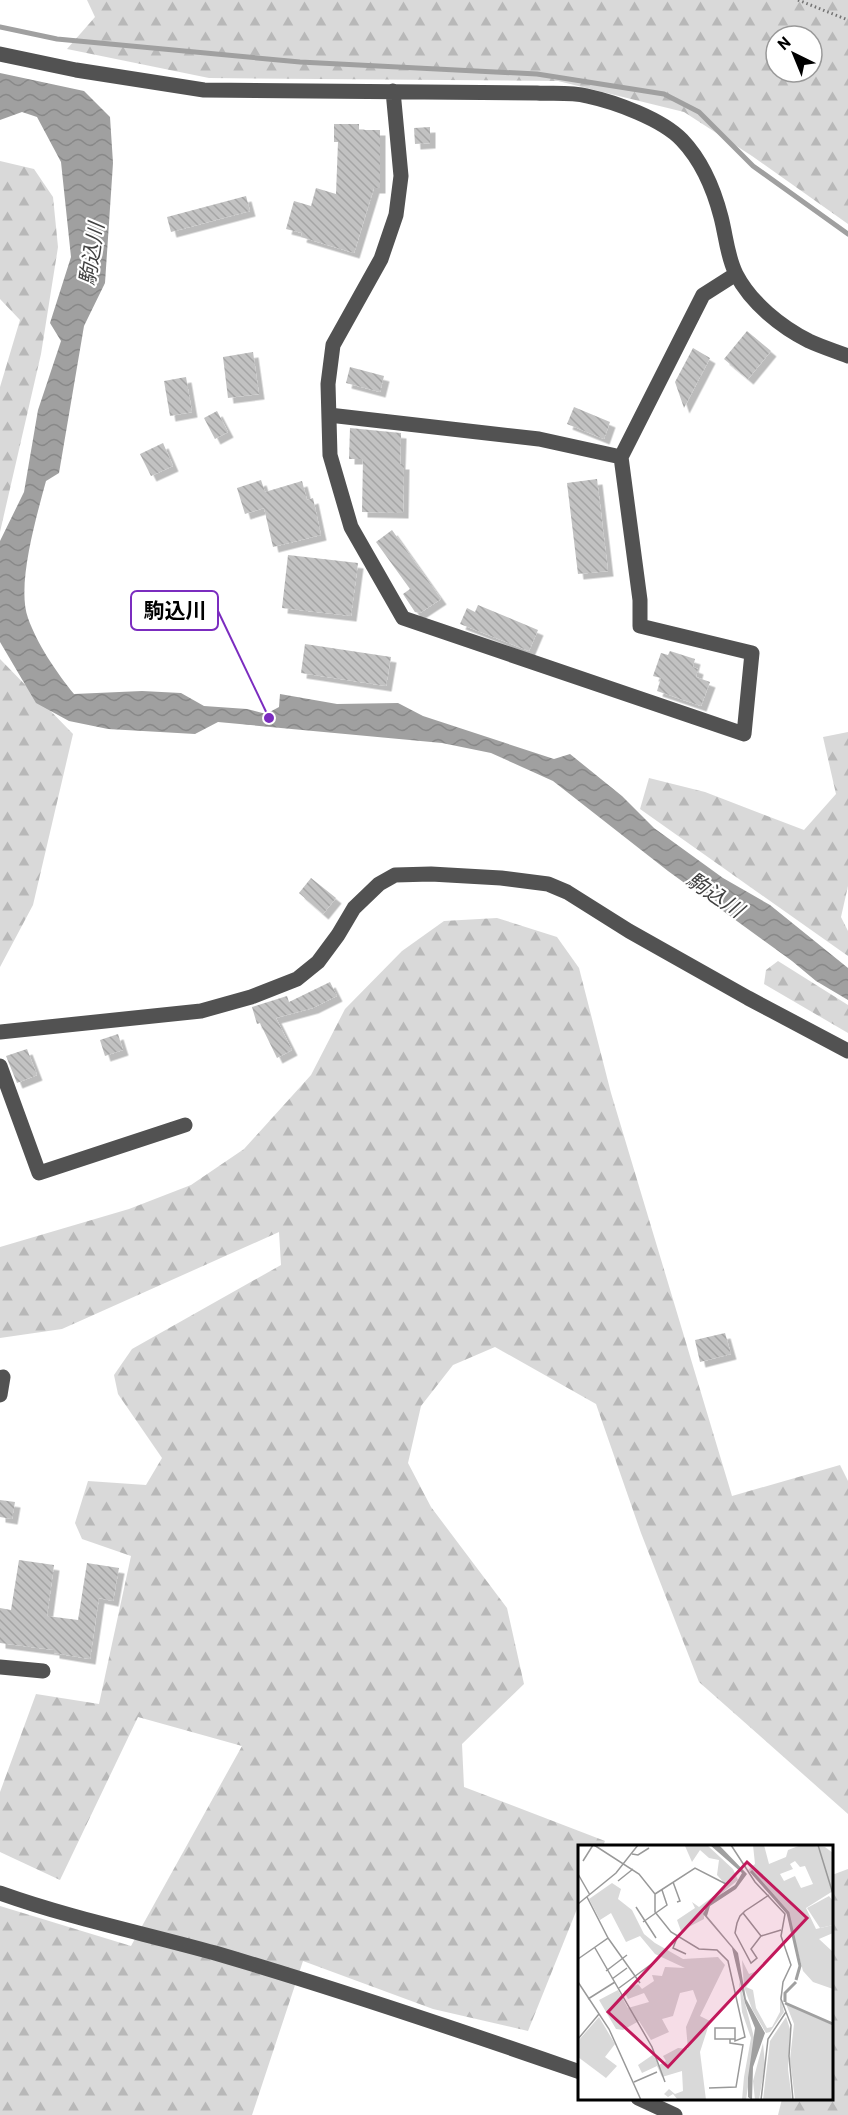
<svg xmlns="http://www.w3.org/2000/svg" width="848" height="2115" viewBox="0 0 848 2115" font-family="Barlow,'Noto Sans JP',sans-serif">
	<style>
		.forest { fill: url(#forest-firs); fill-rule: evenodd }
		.water { fill: url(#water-waves) }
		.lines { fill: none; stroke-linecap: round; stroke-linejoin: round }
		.stream { stroke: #a0a0a0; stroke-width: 5 }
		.building { fill: url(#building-back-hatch); filter: url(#shadow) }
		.path { stroke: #747474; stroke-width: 3; stroke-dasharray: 1.5 3; stroke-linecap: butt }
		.minor { stroke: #525252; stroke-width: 15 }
		.labels { text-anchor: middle; stroke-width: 4.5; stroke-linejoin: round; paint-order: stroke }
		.water-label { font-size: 21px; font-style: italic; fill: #414141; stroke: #fff }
		.inset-river { fill: none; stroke: #a0a0a0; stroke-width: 3 }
		.inset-road { fill: none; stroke: #999; stroke-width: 1.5 }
		.view { fill: #c2185b; fill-opacity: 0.15; stroke: #c2185b; stroke-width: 3 }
		.inset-edge { fill: none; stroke: #000; stroke-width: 3 }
		.leader { fill: none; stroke: #7b2cbf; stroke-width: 2 }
		.callout-dot { fill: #7b2cbf; stroke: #fff; stroke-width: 2 }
		.callout { fill: #fff; stroke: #7b2cbf; stroke-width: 2 }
		.callout-label { font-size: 21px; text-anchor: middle; font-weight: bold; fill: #000 }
	</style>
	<defs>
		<pattern id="forest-firs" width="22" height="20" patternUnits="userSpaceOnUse" patternTransform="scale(1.5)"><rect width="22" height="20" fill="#d9d9d9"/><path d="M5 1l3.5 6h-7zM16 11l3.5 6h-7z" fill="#b8b8b8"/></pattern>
		<pattern id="water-waves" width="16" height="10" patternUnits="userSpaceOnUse" patternTransform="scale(1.5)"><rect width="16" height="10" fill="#a0a0a0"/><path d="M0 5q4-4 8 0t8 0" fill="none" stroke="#888"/></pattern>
		<pattern id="building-back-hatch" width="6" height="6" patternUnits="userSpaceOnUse" patternTransform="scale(1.5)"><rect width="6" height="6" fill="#c2c2c2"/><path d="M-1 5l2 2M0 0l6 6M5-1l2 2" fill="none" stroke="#a5a5a5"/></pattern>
		<filter id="shadow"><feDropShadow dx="5.5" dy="5.5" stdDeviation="0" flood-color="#0004"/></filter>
	</defs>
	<rect width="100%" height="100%" fill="#fff"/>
	<path class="forest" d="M87 0H848V224L752 156 684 112 558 81 209 78 67 49 95 17ZM776 36H812V72H776Z
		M0 161 34 169 53 197 58 247 41 354 0 532V387L20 320 0 299Z
		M0 659 73 734 33 905 0 967Z
		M848 732V886L841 917 848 931V956L640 809 649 778 705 792 804 830 836 794 823 737Z
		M497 918 557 937 579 968 611 1093 732 1496 840 1465 848 1481V1814L699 1682 641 1533 596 1404 495 1347 453 1365 421 1406 408 1463 431 1507 507 1608 524 1684 462 1744 464 1787 605 1841 603 1846H580L579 1904 528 2031 433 2009 303 1961 252 2115H0V1906L131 1946 242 1746 138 1717 60 1880 0 1852V1792L36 1694 99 1704 131 1556 82 1539 75 1523 88 1481 146 1485 162 1458 118 1394 114 1375 132 1349 281 1265 279 1232 62 1329 0 1338V1247L129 1209 191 1185 244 1149 311 1075 345 1009 402 951 444 921Z
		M778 961 848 1005V1033L764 984 766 970Z
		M848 1869V2115H778L782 2099 832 2098V1875Z"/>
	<path class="water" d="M0 73 84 91 110 117 113 163 105 283 84 326 59 473 46 481C37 515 16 585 28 618 37 644 57 673 74 694L142 691 181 693 204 706 247 709 266 714 279 707 280 694 337 704 398 703 423 716 554 759 570 754 622 796 654 828 723 878 770 905 848 968V1000L816 981 792 961 668 871 553 781 491 753 442 743 218 722 195 734 108 729 69 721 36 703 0 642V541L24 492 38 410 61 341 50 323 71 257 61 162 37 117 22 112 0 120Z"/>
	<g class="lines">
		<path class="stream" d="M0 27 57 39 300 62 537 74 664 94 699 112 753 166 848 234"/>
	</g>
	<path class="building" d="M334 124H359V130H380V188H374L354 253 301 237 302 233 286 229 294 201 311 206 316 188 336 194 338 142H334Z
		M430 127V143L415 144 414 128Z
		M246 196 250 211 171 232 167 217Z
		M747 331 771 351 748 379 724 359Z
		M693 348 710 358 684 408 675 382Z
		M253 352 259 394 228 398 223 357Z
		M350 367 384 376 380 392 346 383Z
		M186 377 192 412 170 416 164 381Z
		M574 407 610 422 604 439 567 424Z
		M217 411 228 432 215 439 204 418Z
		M350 428 401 433 400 464H404L403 513 362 512 363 459H349Z
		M163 443 173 466 151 476 140 454Z
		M597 479 608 571 578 574 567 483Z
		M261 480 265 492 302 481 307 500 313 498 321 535 273 547 264 508 245 514 237 488Z
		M392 530 441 599 420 613 415 612 403 594 410 589 376 542Z
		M288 555 358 563 351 616 282 608Z
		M478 605 538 630 529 651 460 624 467 608 475 612Z
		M305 644 391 657 386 686 301 673Z
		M670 651 695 659 693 667 698 669 696 677 710 682 701 706 657 691 661 678 653 676 661 653 668 655Z
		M311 878 336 898 323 914 299 893Z
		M330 982 337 996 313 1008 276 1018 292 1050 277 1058 260 1023 257 1024 252 1007 287 996 289 1002Z
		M118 1034 123 1050 105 1056 100 1040Z
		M27 1049 37 1075 17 1083 6 1056Z
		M725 1333 731 1354 700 1362 695 1340Z
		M0 1500 15 1502 12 1519 0 1517Z
		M19 1560 54 1565 47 1616 78 1620 87 1563 119 1568 113 1601 99 1598 90 1659 54 1653V1650L0 1643V1608L11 1610Z"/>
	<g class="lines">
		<path class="path" d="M798 0 848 20"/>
		<path class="minor" d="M0 54 76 70 204 90 537 93C553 94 571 92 587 96 615 102 662 119 682 140 701 160 714 190 721 217 726 236 727 256 736 274 751 303 781 327 809 341 822 347 835 351 848 356
			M329 415 539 439 621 457 640 600V626L752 653 744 734 403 618 351 527 330 455 328 384 333 345 381 259 396 215 401 176 393 91
			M621 457 703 295 736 274
			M0 1032 201 1011 251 997 297 979 318 962 338 935 354 908 379 884 395 875 431 874 501 878 548 884 567 892 629 931 748 998 848 1051
			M0 1066 39 1173 185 1125
			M0 1395 3 1377
			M0 1667 43 1671
			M0 1893C70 1918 143 1933 215 1953 338 1989 459 2030 580 2072
			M638 2098 675 2115"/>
	</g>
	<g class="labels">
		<g class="water-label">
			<text transform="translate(92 254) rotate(-81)" y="7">駒込川</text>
			<text transform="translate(715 895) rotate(34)" y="7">駒込川</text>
		</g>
	</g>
	<g transform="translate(578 1845)">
		<rect width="255" height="255" fill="#fff"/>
		<path d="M251 51 255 56V80L242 83 229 63Z" fill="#d9d9d9"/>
		<path d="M129 0 155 24 160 35 126 63V74L103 86 99 75 117 63 114 57 121 62 149 41 139 30 141 15 131 13 122 5 114 17 107 1ZM175 0H186L191 19 208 12 210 5 223 0 247 2 255 8V46L228 63 238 84 255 80V88L241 94 255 107V144L235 137 225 126 210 70 170 25 177 19ZM217 16 222 22 227 21 235 39 223 43 217 31 206 36 202 29 215 24 212 19ZM34 38 43 44 40 54 54 65 66 89 77 98 105 114 140 112 147 120 122 171 132 176 122 207 128 255H100L95 249 90 252 86 249 91 244 97 249 105 246 104 226 84 232 79 221 64 228 60 220 76 209 81 220 88 216 85 211 100 203 110 204 108 182 119 156 115 145 102 148 95 171 84 174 91 187 73 195 61 176 45 185 38 184 21 155 40 145 50 163 71 157 66 148 50 154 46 146 60 139 64 144 76 136 74 130 84 131 87 122 107 123 77 109 62 91 48 97 33 68 22 75 11 54ZM164 115 171 129 181 125 168 142 175 145 178 163 189 183 194 182 202 167V149L206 167 192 187 188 188 174 164 166 142ZM161 136 177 196 168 255H164L166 232 173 193 164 167ZM208 159 255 180V255H217L212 214 216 179ZM208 172 212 184 210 224 214 255H185L192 196ZM185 198 187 220 181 255H177L175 236Z" fill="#d9d9d9" fill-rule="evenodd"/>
		<path d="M21 172 37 199 27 212 39 221 28 233 0 212V196Z" fill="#d9d9d9"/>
		<path d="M132 0H141L169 29 158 44 132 61 129 71 160 108 168 154 187 188 175 222 174 255 170 252V233L177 183 167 158 154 103 125 69 131 57 157 40 164 28Z" fill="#a0a0a0"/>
		<path class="inset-river" d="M173 26 210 68 222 121 218 135M207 157V148L218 137M207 158 255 179"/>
		<path class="inset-road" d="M16 0 61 29 77 49V67L93 87 121 104 139 105 150 116 167 192 157 196V183H137V194H157M153 0 177 37 207 69 203 91 213 120 205 137 203 154 213 180 211 211 215 255M240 0 255 49M54 9 60 10 71 3M5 16 15 0M0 29 12 50M40 36 55 24M95 37 102 56 99 57M77 49 117 23 148 39M0 59 38 28 60 0M58 62 78 93M165 68 183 91 173 104 179 113 173 118 157 88 159 78 162 71 167 66 191 50M65 77 89 60 84 45M100 90 95 103 108 109M183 91 203 85M30 93 62 138M17 103 74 202 87 237M0 114 30 93 9 52M28 126 49 110M34 134 49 123M0 137 31 184 63 255M41 143 79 115M10 154 37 137M0 194 21 169M56 237 79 227M131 243 158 242 165 200 152 198V194M183 255 190 194 208 167"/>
		<path class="view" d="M169 17 229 73 90 222 30 167Z"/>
		<rect width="255" height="255" class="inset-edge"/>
	</g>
	<path class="leader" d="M269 718L218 611"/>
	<circle class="callout-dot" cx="269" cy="718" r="6"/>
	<rect class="callout" x="131" y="591" width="87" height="39" rx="6"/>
	<g class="callout-label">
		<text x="175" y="618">駒込川</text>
	</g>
	<g transform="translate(794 54) rotate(317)"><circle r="28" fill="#ffffff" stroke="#999999" stroke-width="1.5"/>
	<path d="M0-4.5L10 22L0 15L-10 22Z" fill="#000000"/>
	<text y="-9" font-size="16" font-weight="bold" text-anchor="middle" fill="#000000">N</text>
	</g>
</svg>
